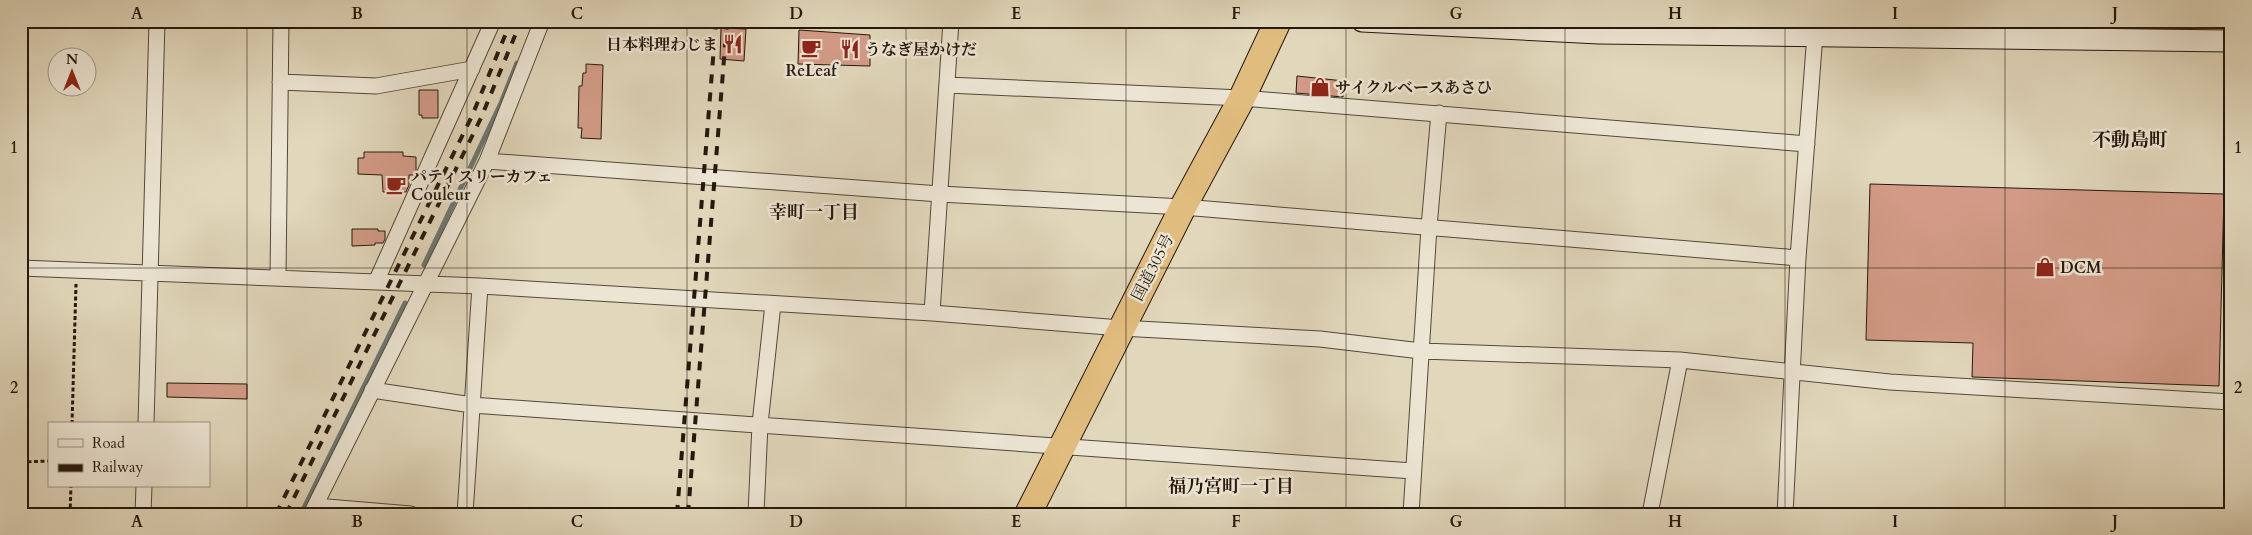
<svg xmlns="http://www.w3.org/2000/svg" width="2252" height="535" viewBox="0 0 2252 535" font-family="Cardo,'Noto Serif JP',serif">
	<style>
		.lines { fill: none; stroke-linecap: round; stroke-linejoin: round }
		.stream { stroke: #6b7775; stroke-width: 5 }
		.building { fill: #d39b87; stroke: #25180d }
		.street-casing { stroke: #544838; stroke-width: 17 }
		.secondary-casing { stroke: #25180d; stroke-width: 23 }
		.highway-casing { stroke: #25180d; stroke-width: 28 }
		.path { stroke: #25180d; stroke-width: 3; stroke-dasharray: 4 2.5; stroke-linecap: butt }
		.street { stroke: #ece5d3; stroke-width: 15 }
		.secondary { stroke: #ece5d3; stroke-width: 21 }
		.highway { stroke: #e0bc7e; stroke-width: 26 }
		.rail { stroke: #25180d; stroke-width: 4; stroke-dasharray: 9 9; stroke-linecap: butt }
		.grid { fill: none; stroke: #25180d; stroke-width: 1; stroke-opacity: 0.55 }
		.labels { text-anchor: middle; stroke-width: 5; stroke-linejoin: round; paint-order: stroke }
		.poi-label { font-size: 16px; font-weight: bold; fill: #25180d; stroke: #ece5d3; text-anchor: start }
		.street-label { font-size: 16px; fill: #25180d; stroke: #ece5d3 }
		.neighbourhood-label { font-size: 18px; font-weight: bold; fill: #25180d; stroke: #ece5d3 }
		.quarter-label { font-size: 19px; font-weight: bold; fill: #25180d; stroke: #ece5d3 }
		.neatline { fill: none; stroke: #25180d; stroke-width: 2 }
		.grid-label { font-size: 16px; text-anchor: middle; font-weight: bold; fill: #25180d }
	</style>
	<rect width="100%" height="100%" fill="#e1d7bb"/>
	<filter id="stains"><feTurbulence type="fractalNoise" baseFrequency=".004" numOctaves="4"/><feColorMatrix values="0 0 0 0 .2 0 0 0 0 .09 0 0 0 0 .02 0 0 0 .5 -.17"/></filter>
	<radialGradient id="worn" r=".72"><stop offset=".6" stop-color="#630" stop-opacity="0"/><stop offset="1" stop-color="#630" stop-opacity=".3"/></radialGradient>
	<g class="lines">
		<path class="stream" d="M424 265 501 103 517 63
			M301 514 405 303"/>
	</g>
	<path class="building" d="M721 28 746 29 744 61 720 59Z
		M799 30 870 35V66L798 64Z
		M586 64 603 65 601 139 581 138 582 128H578L579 86H582L583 73H586Z
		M1297 76 1344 81 1343 97 1296 93Z
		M419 90H438V118H422V115H419Z
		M364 152H403V156L416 157V171L414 175H409V185L406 192H383L382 175 358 174V158H364Z
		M1870 184 2224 194 2219 386 1972 377 1973 343 1866 340Z
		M352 229H378V231H385V239L383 243H375V245L352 246Z
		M167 383 247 384V399L167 397Z"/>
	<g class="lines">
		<defs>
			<path id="street" d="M280 82 376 86 472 69
				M947 85 1242 98 1807 144
				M487 161 940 194 1183 207 1798 258
				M21 268 480 286 932 313 1121 328 1320 339 1421 351 1680 360 1890 382 2231 402
				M278 278 281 21
				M376 282 493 21
				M932 313 951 21
				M372 390 472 405 1413 471
				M146 424 157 21
				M315 506 411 514
				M143 514 144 486
				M311 514 487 161 542 21
				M465 514 480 286
				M756 514 760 424 773 304
				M1411 514 1429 227 1439 113
				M1650 514 1680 360
				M1785 514 1798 258 1816 21"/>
			<path id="secondary" d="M1362 21 1599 33 2231 41"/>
			<path id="highway" d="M1028 514 1183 207 1242 98 1278 21"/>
		</defs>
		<use href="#street" class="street-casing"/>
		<use href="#secondary" class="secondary-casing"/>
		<use href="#highway" class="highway-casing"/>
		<path class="path" d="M72 424 76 284
			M21 462 49 461
			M70 514 71 486"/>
		<use href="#street" class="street"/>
		<use href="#secondary" class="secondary"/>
		<use href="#highway" class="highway"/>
		<path class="rail" d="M276 514 472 116 511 21
			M286 514 481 118 521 21
			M677 514 716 21
			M688 514 727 21"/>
	</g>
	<path class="grid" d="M247 21V514M467 21V514M687 21V514M906 21V514M1126 21V514M1346 21V514M1565 21V514M1785 21V514M2005 21V514M21 268H2231"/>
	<defs>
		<symbol id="restaurant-bare" viewBox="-9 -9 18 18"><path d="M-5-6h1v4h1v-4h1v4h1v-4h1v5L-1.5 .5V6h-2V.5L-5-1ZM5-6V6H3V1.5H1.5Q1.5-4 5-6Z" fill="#8f2418" stroke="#ece5d3" stroke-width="2.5" paint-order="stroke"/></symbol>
		<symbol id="cafe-bare" viewBox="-9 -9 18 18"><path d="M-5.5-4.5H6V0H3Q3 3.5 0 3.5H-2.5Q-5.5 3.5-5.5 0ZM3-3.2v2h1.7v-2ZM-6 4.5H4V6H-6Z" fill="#8f2418" stroke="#ece5d3" stroke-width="2.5" paint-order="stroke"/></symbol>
		<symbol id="shop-bare" viewBox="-9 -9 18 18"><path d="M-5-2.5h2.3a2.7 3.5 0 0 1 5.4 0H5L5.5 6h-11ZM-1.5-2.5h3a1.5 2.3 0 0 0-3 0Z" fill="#8f2418" stroke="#ece5d3" stroke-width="2.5" paint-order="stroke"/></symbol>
	</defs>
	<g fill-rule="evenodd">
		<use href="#restaurant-bare" x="719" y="30" width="28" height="28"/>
		<use href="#cafe-bare" x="797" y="34" width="28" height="28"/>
		<use href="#restaurant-bare" x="836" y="35" width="28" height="28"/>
		<use href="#shop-bare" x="1306" y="73" width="28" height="28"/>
		<use href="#cafe-bare" x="382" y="171" width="28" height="28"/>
		<use href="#shop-bare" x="2031" y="253" width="28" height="28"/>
	</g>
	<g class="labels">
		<g class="poi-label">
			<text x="718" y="50" text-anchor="end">日本料理わじま</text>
			<text x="865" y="55">うなぎ屋かけだ</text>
			<text x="811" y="76" text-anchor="middle">ReLeaf</text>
			<text x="1335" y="93">サイクルベースあさひ</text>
			<text x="411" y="182">パティスリーカフェ<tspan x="411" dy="18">Couleur</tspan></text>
			<text x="2060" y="273">DCM</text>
		</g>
		<g class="street-label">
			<text transform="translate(1152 267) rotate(-63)" y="6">国道305号</text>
		</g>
		<g class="neighbourhood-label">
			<text x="814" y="218">幸町一丁目</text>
			<text x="1231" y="492">福乃宮町一丁目</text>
		</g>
		<g class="quarter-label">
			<text x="2130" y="146">不動島町</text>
		</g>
	</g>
	<rect width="2252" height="535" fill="none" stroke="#e1d7bb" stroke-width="55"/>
	<rect x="48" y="422" width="162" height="65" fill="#ece5d3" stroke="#9c9384"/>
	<rect x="58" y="439" width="25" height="8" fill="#ece5d3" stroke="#9c9384"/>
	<text x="92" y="448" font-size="15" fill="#25180d">Road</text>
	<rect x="58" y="464" width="25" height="8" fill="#25180d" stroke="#9c9384"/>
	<text x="92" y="472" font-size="15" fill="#25180d">Railway</text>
	<g transform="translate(72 72)"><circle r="24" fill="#ece5d3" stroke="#9c9384"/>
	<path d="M0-4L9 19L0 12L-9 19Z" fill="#8f2418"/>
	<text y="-8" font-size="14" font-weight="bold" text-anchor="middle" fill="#25180d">N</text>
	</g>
	<rect x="28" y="28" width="2196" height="480" class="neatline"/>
	<g class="grid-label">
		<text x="137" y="19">A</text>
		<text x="357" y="19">B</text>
		<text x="577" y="19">C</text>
		<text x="796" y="19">D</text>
		<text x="1016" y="19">E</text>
		<text x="1236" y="19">F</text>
		<text x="1456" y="19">G</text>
		<text x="1675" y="19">H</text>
		<text x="1895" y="19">I</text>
		<text x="2115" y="19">J</text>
		<text x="14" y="153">1</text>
		<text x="2238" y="153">1</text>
		<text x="14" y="393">2</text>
		<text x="2238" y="393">2</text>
		<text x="137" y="527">A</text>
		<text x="357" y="527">B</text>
		<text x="577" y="527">C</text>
		<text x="796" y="527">D</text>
		<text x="1016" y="527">E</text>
		<text x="1236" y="527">F</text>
		<text x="1456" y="527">G</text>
		<text x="1675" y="527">H</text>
		<text x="1895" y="527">I</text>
		<text x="2115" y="527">J</text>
	</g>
	<rect width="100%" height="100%" filter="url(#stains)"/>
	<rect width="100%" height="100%" fill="url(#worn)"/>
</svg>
